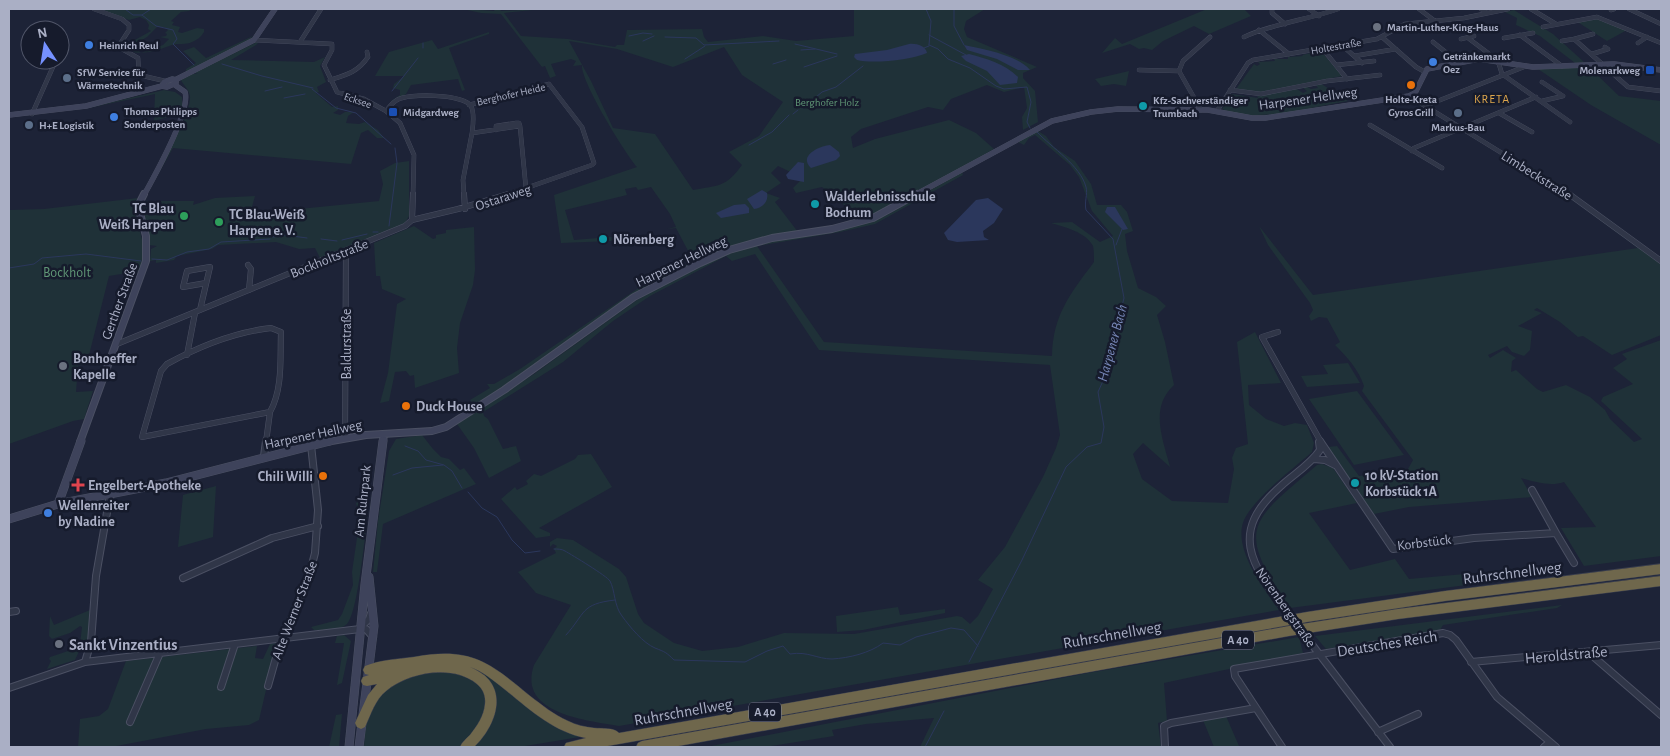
<svg xmlns="http://www.w3.org/2000/svg" width="1670" height="756" viewBox="0 0 1670 756" font-family="'Alegreya Sans',sans-serif">
	<style>
		.green { fill: #1f3138; fill-rule: evenodd }
		.water { fill: #2b375c }
		.lines { fill: none; stroke-linecap: round; stroke-linejoin: round }
		.stream { stroke: #2b375c; stroke-width: 1 }
		.street-far2-casing { stroke: #4b5063; stroke-width: 4.5 }
		.street-far1-casing { stroke: #4b5063; stroke-width: 6 }
		.street-casing { stroke: #4b5063; stroke-width: 8 }
		.secondary-far2-casing { stroke: #4b5063; stroke-width: 5.5 }
		.secondary-far1-casing { stroke: #4b5063; stroke-width: 8 }
		.secondary-casing { stroke: #4b5063; stroke-width: 9 }
		.highway-casing { stroke: #383d4f; stroke-width: 1 }
		.street-far2 { stroke: #303648; stroke-width: 4 }
		.street-far1 { stroke: #303648; stroke-width: 5 }
		.street { stroke: #303648; stroke-width: 6 }
		.secondary-far2 { stroke: #3e435b; stroke-width: 5 }
		.secondary-far1 { stroke: #3e435b; stroke-width: 6 }
		.secondary { stroke: #3e435b; stroke-width: 8 }
		.highway { fill: #6f674c; fill-rule: evenodd }
		.street-bridge-casing { stroke: #4b5063; stroke-width: 8; stroke-linecap: butt }
		.street-bridge { stroke: #303648; stroke-width: 6 }
		.worship-dot { fill: #6b7280; stroke: #161b2c; stroke-width: 2 }
		.shop-dot { fill: #3f7fe0; stroke: #161b2c; stroke-width: 2 }
		.transit-dot { fill: #1a4fb4; stroke: #161b2c; stroke-width: 2 }
		.service-dot { fill: #5c6f8a; stroke: #161b2c; stroke-width: 2 }
		.food-dot { fill: #e8710a; stroke: #161b2c; stroke-width: 2 }
		.culture-dot { fill: #0f9aa8; stroke: #161b2c; stroke-width: 2 }
		.leisure-dot { fill: #2e9e5b; stroke: #161b2c; stroke-width: 2 }
		.health-dot { fill: #e0444e; stroke: #161b2c; stroke-width: 2 }
		.labels { text-anchor: middle; stroke-width: 5; stroke-linejoin: round; paint-order: stroke }
		.far-poi-label { font-size: 11px; font-weight: bold; fill: #aaafc5; stroke: #161b2c; text-anchor: start }
		.far-street-label { font-size: 11px; fill: #aaafc5; stroke: #161b2c }
		.far-park-label { font-size: 11px; fill: #609776; stroke: #161b2c }
		.far-neighbourhood-label { font-size: 12px; letter-spacing: 1px; fill: #dea64c; stroke: #161b2c }
		.shield { fill: #161b2c; stroke: #7e8397; stroke-width: 1 }
		.shield-label { font-size: 12px; font-weight: bold; fill: #aaafc5 }
		.street-label { font-size: 14px; fill: #aaafc5; stroke: #161b2c }
		.poi-label { font-size: 14px; font-weight: bold; fill: #aaafc5; stroke: #161b2c; text-anchor: start }
		.park-label { font-size: 14px; fill: #609776; stroke: #161b2c }
		.water-label { font-size: 15px; font-style: italic; fill: #7686b6; stroke: #161b2c }
		.near-street-label { font-size: 16px; fill: #aaafc5; stroke: #161b2c }
		.near-poi-label { font-size: 16px; font-weight: bold; fill: #aaafc5; stroke: #161b2c; text-anchor: start }
	</style>
	<rect width="100%" height="100%" fill="#1d2337"/>
	<path class="green" d="M100 9H192L189 11 181 12 171 21 174 22 172 25 180 27 178 32 182 33 197 28 204 29V32C201 37 197 40 192 42 186 45 178 43 172 45 161 49 145 55 133 52L134 50 140 47 137 50 141 53 163 45 169 39 160 37 166 36 167 34 165 33 168 30 164 27H157L147 37 127 49 124 46 151 31 148 29 149 25 146 20 140 17 129 20Z
		M463 9 494 11 495 9H500L501 11 542 9 504 13 521 36 568 39 615 47 617 45H624L627 30 702 29 704 37 708 42 763 36 796 41 854 36V9H985L966 21 964 29 967 37 1037 67 1023 73V78L1035 91 1038 122 1023 130 1022 117 1027 108 1024 87 1004 92 987 85 951 99 943 110 928 107 861 129 851 137 853 148 875 139 949 120 976 133 994 149 894 205 861 219 822 187 796 193 793 188 803 178 778 166 771 173 781 183 766 193 780 198 775 202 798 232 757 239 722 249 656 283 474 406 470 400 490 388 487 384H494L520 369 640 287 660 275 694 262 676 228 667 229 676 227 670 214 651 187 638 190 636 187 625 189 627 195 565 210 574 240 610 237 622 238 611 241 561 243 554 195 637 167C624 152 580 80 582 65L573 66 576 61 571 59 551 64 556 76 550 78 545 66 542 67 501 14 481 13ZM569 41 617 49 673 67 724 47 742 75 783 102 759 136 729 152 742 165C725 188 719 185 693 190L655 134 613 128 591 81Z
		M1207 9H1244L1251 16 1209 34 1194 26 1163 41 1152 50 1144 48 1139 49 1130 44 1102 53 1115 38 1122 44Z
		M1514 10 1553 34 1584 62 1575 63 1540 36 1516 25 1517 18 1505 12Z
		M1594 17 1627 30 1607 41 1576 21Z
		M489 32V34L449 48 465 90 462 91 458 79 411 85 406 94 393 103 391 101 400 95V90L393 88 394 84 404 76H375L389 52 432 40 438 49Z
		M253 36 249 40 186 72V69L196 63 183 51 194 47 206 58Z
		M257 42 258 43 256 45 231 60 314 62 325 57 320 66 326 82 317 87 319 92 316 93 332 107 338 106V110L333 113 340 115 345 112H354L348 116 346 123 359 124 365 122 378 130 384 138H377L368 130 361 133 351 164 173 148 143 201H194L193 205 215 198 255 196 250 214 379 201 383 184 380 171 395 163 409 161V216L405 223 395 229 320 258 315 248 299 249 276 242 218 245 212 249 177 256 174 260 156 263V260L150 261 151 249 157 246 149 245 141 209 142 200C154 177 188 122 190 99 191 91 183 85 181 80L192 74H198L194 73Z
		M1321 51 1342 76 1256 93 1236 89 1254 64 1257 66 1260 64 1258 62 1275 61 1274 59H1288V57L1303 56 1302 55Z
		M1589 67 1619 96 1661 101V145L1591 105 1538 69Z
		M1129 71 1126 86 1114 84 1101 86 1095 79Z
		M1320 83 1348 101C1310 107 1258 124 1222 109L1232 94 1258 98 1257 96 1297 89 1303 93 1307 91 1302 87 1306 86 1311 89 1318 88 1315 84Z
		M164 90 175 92 182 97V107L179 114 154 121 155 94 79 110Z
		M1038 131 1046 136 1054 147 1075 161 1091 184 1097 205H1121L1127 212 1133 231 1125 234 1127 251 1138 288 1156 297 1166 306 1157 315 1165 342 1174 385C1149 408 1163 439 1170 467L1143 443 1133 454 1142 479 1172 501 1228 503 1234 469 1232 458 1236 448 1248 444 1237 342 1255 332 1281 383 1248 385 1249 405 1266 419 1284 426 1295 423 1307 425 1314 443 1312 452C1293 469 1255 497 1244 520 1232 548 1264 589 1279 610L619 726C587 720 517 714 534 665L571 605 536 593 518 572 556 553 554 549 557 546 553 544 550 547V542L557 538 573 540 619 569 626 577 638 614 644 623 674 643 702 651 738 647 784 633 854 634 957 616 962 617 970 624 978 616 993 589 978 580 1005 547 1043 477 1056 448 1060 435 1050 365 819 350 755 254 732 261 726 256 650 296 613 321 563 362 483 412 484 416 488 419 503 449 516 446 521 461 489 478 474 448 457 424 534 374 637 300 663 285 720 257 740 249 771 241 868 222 887 215 962 172 963 175 875 224 840 232 757 246 824 342 1052 356C1053 315 1070 294 1094 262 1094 258 1094 250 1093 246 1086 232 1064 227 1051 223L1072 222 1100 242 1113 236 1092 211 1079 177 1070 165 1035 135 1029 138 1024 145 1018 142Z
		M1499 154 1512 156 1557 183 1661 258V335L1612 355 1583 336 1578 337 1560 322 1537 308 1534 310 1542 313 1518 326 1532 331 1530 350 1524 356 1512 352 1507 346 1488 355 1490 358 1503 350 1516 358 1512 361 1511 372 1516 370 1537 389 1543 392 1566 385 1590 397 1605 410 1610 419 1634 442 1642 439 1601 401 1603 397 1633 384 1613 368 1627 359 1622 354 1661 340V556L1584 566 1561 528 1596 527 1564 482C1550 487 1535 482 1521 478L1532 497 1409 507 1374 514 1328 447 1337 446 1359 476 1408 469 1413 460 1362 391 1364 386C1359 370 1347 357 1335 345L1340 342 1327 318 1319 317 1311 321 1309 316 1313 310 1310 303 1268 245 1259 226 1313 295 1638 248 1570 198Z
		M138 198 133 203 134 209 144 247C145 233 138 219 135 205H136L145 246 144 255 139 271 109 276 87 363 78 366 76 392 93 391 84 419 73 421 9 444V210L44 209Z
		M414 226 433 239 436 238V235L446 233V230L474 227 475 270 473 285 460 323 457 348 459 373 415 388 414 375 410 376 406 371 395 372 389 401 380 403 388 373 397 304 406 299 382 289 380 276H376L374 243Z
		M1348 363 1360 383 1307 387 1301 376 1328 374 1323 365Z
		M1357 391 1404 455 1354 465 1309 399Z
		M422 435 433 449 441 457 449 459 460 470 464 468 476 484 383 524 377 572H373L378 521 389 451 396 439Z
		M591 454 612 487 539 528 550 533V536L536 538 501 499 515 487 517 490 528 484 526 481 534 474 541 476 575 459 578 455Z
		M1322 464 1333 468 1357 503 1309 513 1350 570 1395 559 1409 579 1531 568 1536 576 1290 608C1235 528 1249 523 1317 465Z
		M371 473C369 497 360 610 347 624 340 631 323 630 314 630L311 627 338 620 342 614 353 585 352 572 360 517 356 503 363 500 362 495 364 494 369 474Z
		M216 486 213 537 178 547 183 495Z
		M1562 605 1557 608 1443 625 1440 630 1326 649 1315 636Z
		M898 607 900 615 945 609V613L863 630 837 632 836 616Z
		M90 610 89 639 80 644 82 627 80 626 70 633 52 639 49 636 50 616 54 625Z
		M344 635 351 641 342 683 337 685 344 643H335L337 636Z
		M1299 637 1303 653 1164 683 1167 721 1158 723 1161 747H920L934 718 866 724 832 730 834 736 765 747H706L1088 673Z
		M277 643 259 720 249 725 206 729 111 747H78L80 719 99 716 108 709 126 661 257 646 255 658 263 659 270 644Z
		M79 647H81L75 660 47 669 51 661 49 659 50 657 71 650 70 652Z
		M470 667 481 671 586 736 519 747H471L477 741 493 712 473 671 377 674Z
		M439 672C459 672 485 678 486 702 486 710 484 718 480 725 475 732 467 739 462 746L364 747 366 721 382 691 409 676Z
		M342 714 339 747H329L336 715Z
		M1226 716 1239 746 1214 747 1203 720Z"/>
	<path class="water" d="M909 44C916 43 926 46 927 53 911 60 873 64 857 60L854 57 855 54 887 50Z
		M964 45C982 49 1018 55 1030 70H1018L997 59 967 50Z
		M969 54C987 59 1004 63 1018 77L1017 83 1000 85 987 71 966 61 961 56Z
		M830 145 839 152 840 156 836 160 811 168C798 156 819 146 830 145Z
		M798 162 804 163V182L788 179 786 175Z
		M762 190 767 193C769 202 762 208 754 209L747 199Z
		M988 198 1003 209 994 223 983 231 984 237 989 240 957 242 948 240 944 233 976 200Z
		M745 204 749 208V213L721 218 716 213 734 205Z
		M1107 207H1115L1128 229 1123 230 1105 212Z"/>
	<g class="lines">
		<path class="stream" d="M125 9 133 15H142L156 26 173 30 177 39 173 44 194 65
			M926 9 931 21 929 45
			M954 9V26L964 45
			M142 15 151 9
			M929 35 966 55
			M629 36 643 33 652 34
			M665 37 696 38 704 45 779 41
			M643 41 654 36
			M423 43V48
			M795 44 837 54
			M929 45 938 49 948 59 970 68 996 86 1004 89 1027 87 1031 102 1027 122 1030 128
			M924 48 929 46
			M801 50 815 49
			M685 59 705 46
			M222 64 262 76 313 88
			M773 64 786 60
			M804 67 837 56
			M312 89 336 108 356 113 391 144
			M265 91 282 87
			M392 91 418 58
			M284 98 305 94
			M803 108 822 92 836 87 863 66
			M793 114 798 110
			M749 145 772 132 789 115
			M389 226 397 163 395 148
			M373 232H378
			M273 237 285 235 307 238
			M321 239 337 241
			M342 240 367 234
			M1116 245 1122 229
			M152 259 167 260 187 252 209 249 221 242 270 239
			M9 268 34 264 42 258 86 254 141 261
			M405 446 418 451 426 460 444 465 452 471 462 488
			M393 475 412 468 443 465
			M468 492 482 508 497 517 512 540 525 553 540 551
			M554 549C558 549 562 549 565 551 572 555 607 576 610 581 615 590 614 606 622 616 630 627 643 643 655 648 665 652 666 652 674 660L745 662 767 651 783 646 790 654C808 651 817 659 832 659 849 658 870 653 883 643L900 645 916 637 951 628 964 630 978 646
			M566 635C586 613 580 604 615 600
			M969 662 1022 560 1066 467 1087 447 1101 443 1104 427 1098 392 1103 381 1124 298 1113 239 1086 210C1084 202 1088 194 1086 187 1080 165 1052 148 1037 132
			M925 747 944 711"/>
		<defs>
			<path id="street-far2" d="M94 9 122 19 129 25V30L120 44 122 49 138 58 139 75 165 81
				M1309 9 1319 16
				M1419 9 1435 21
				M1481 9 1487 13
				M1531 9 1556 24
				M1629 9 1661 24
				M1272 10V13L1285 24
				M1611 10 1614 9
				M1543 27 1597 17 1661 43
				M1259 30 1289 54
				M1593 34 1574 39 1628 87 1661 91
				M1520 35 1562 66
				M1244 37C1274 23 1307 20 1338 9
				M1382 37 1416 67 1425 72
				M1468 38 1488 53 1493 60
				M1504 38 1533 33
				M1461 39 1474 36
				M254 40 332 44V50L324 65 337 92 364 99 386 111 400 123 414 155 413 195
				M1562 41 1574 39
				M300 42 321 9
				M1433 42 1458 62
				M1638 43 1647 37
				M1322 48 1347 79
				M1345 48 1362 63
				M60 52 65 44
				M1592 54 1608 49 1605 47
				M1354 56 1396 49
				M1498 61 1502 74 1570 122
				M1336 65 1374 61
				M1139 70 1179 71
				M1179 71 1183 61 1210 37
				M1179 71 1201 110
				M330 80C346 75 358 72 368 57L367 52
				M1542 82 1563 96 1542 101
				M1230 90 1261 94 1327 81 1380 75
				M1409 96 1570 195
				M469 105 549 84 582 127 594 163 592 165 506 195
				M1425 106 1526 66
				M386 111C389 107 393 102 397 100 408 93 464 94 471 106 475 114 473 125 472 133
				M1217 111 1248 63 1253 60 1377 39 1405 24 1464 18 1508 9
				M1499 113 1532 132
				M32 114 56 60
				M1370 125 1442 168
				M496 130V126L516 123H519L520 126
				M1412 151 1414 148 1536 97
				M464 195 463 180 472 133 520 126 526 189"/>
			<path id="street-far1" d="M464 194 465 209
				M1569 194 1661 261
				M412 220 458 209 509 194
				M248 265 251 269 249 290
				M200 310 210 267 187 271 183 287 206 283
				M271 328 281 332C280 358 283 389 270 412L142 437 161 371 167 364C198 347 236 332 271 328Z
				M1278 332 1262 337 1321 442
				M117 344 405 226 412 220 413 194
				M187 355 195 313
				M345 437 346 251
				M266 442 270 412"/>
			<path id="street" d="M1320 441 1393 549 1474 538 1556 533 1532 490
				M264 456 266 441
				M1314 459 1325 460 1335 465
				M1556 533 1574 563
				M183 578 272 538 318 526
				M1286 611C1251 564 1228 532 1281 486 1294 474 1310 465 1320 450L1319 442
				M9 612 16 611
				M360 628 369 619 371 613
				M1307 638 1390 747
				M1588 652 1661 715
				M85 662 91 642 96 576 110 495
				M1471 662 1661 645
				M268 686 279 647 308 580 315 553 318 510 311 445
				M221 687 235 644
				M9 688 85 662 360 629H366L373 637
				M130 722 160 653
				M1378 732 1418 714
				M1165 747 1164 726 1171 723 1256 708
				M1282 747 1235 676 1234 669 1443 633 1450 635 1456 640 1497 697 1556 747
				M1544 747 1550 742"/>
			<path id="secondary-far2" d="M172 79 176 80V83L167 87 162 86 164 82Z
				M175 80 254 40 275 9
				M9 115 86 106 162 86
				M144 195C154 177 191 110 185 92L175 85
				M915 195 1052 121 1091 112 1118 109 1208 110 1252 118H1265L1409 96 1415 93 1427 69 1479 59 1533 67 1614 64 1661 70"/>
			<path id="secondary-far1" d="M80 442 146 261V236L138 206 144 194
				M326 442 366 435 432 431 446 427 504 390 634 297 700 263 729 250 772 238 832 229 873 218 917 194
				M383 442 384 434"/>
			<path id="secondary" d="M58 504 81 441
				M9 519 58 504 166 483 330 441
				M349 747 365 584 383 441
				M359 747 374 626 369 577"/>
			<path id="highway" d="M1661 564V574L1445 601 1307 622 602 747H564L566 743 586 738C553 732 528 708 503 688 493 680 482 671 470 667 477 670 484 674 489 680 506 701 491 731 474 747H460C462 742 466 739 470 735 477 726 484 716 485 704 486 696 483 689 477 684 453 664 409 672 386 691 375 700 371 714 365 727L361 729 357 727 355 723 368 695 377 684 367 686 363 685 361 681 363 677 369 675 365 674 363 670 365 666C380 660 398 659 414 657 470 647 488 661 530 696 542 705 554 715 568 721 576 725 585 727 594 728 602 729 613 727 619 733L1307 612 1445 591Z
				M1661 576V586L1398 619 1289 636 673 747H636L638 743 642 741 1289 626 1398 609Z"/>
		</defs>
		<use href="#street-far2" class="street-far2-casing"/>
		<use href="#street-far1" class="street-far1-casing"/>
		<use href="#street" class="street-casing"/>
		<use href="#secondary-far2" class="secondary-far2-casing"/>
		<use href="#secondary-far1" class="secondary-far1-casing"/>
		<use href="#secondary" class="secondary-casing"/>
		<use href="#highway" class="highway-casing"/>
		<use href="#street-far2" class="street-far2"/>
		<use href="#street-far1" class="street-far1"/>
		<use href="#street" class="street"/>
		<use href="#secondary-far2" class="secondary-far2"/>
		<use href="#secondary-far1" class="secondary-far1"/>
		<use href="#secondary" class="secondary"/>
		<use href="#highway" class="highway"/>
		<defs>
			<path id="street-bridge" d="M1286 611 1307 638"/>
		</defs>
		<use href="#street-bridge" class="street-bridge-casing"/>
		<use href="#street-bridge" class="street-bridge"/>
	</g>
	<g class="worship-dot">
		<circle cx="1377" cy="27" r="5"/>
		<circle cx="63" cy="366" r="5"/>
		<circle cx="59" cy="644" r="5"/>
	</g>
	<g class="shop-dot">
		<circle cx="89" cy="45" r="5"/>
		<circle cx="1433" cy="62" r="5"/>
		<circle cx="114" cy="117" r="5"/>
		<circle cx="48" cy="513" r="5"/>
	</g>
	<g class="transit-dot">
		<rect x="1645" y="65" width="10" height="10" rx="2.5"/>
		<rect x="388" y="107" width="10" height="10" rx="2.5"/>
	</g>
	<g class="service-dot">
		<circle cx="67" cy="78" r="5"/>
		<circle cx="1458" cy="113" r="5"/>
		<circle cx="29" cy="125" r="5"/>
	</g>
	<g class="food-dot">
		<circle cx="1411" cy="85" r="5"/>
		<circle cx="406" cy="406" r="5"/>
		<circle cx="323" cy="476" r="5"/>
	</g>
	<g class="culture-dot">
		<circle cx="1143" cy="106" r="5"/>
		<circle cx="815" cy="204" r="5"/>
		<circle cx="603" cy="239" r="5"/>
		<circle cx="1355" cy="483" r="5"/>
	</g>
	<g class="leisure-dot">
		<circle cx="184" cy="216" r="5"/>
		<circle cx="219" cy="222" r="5"/>
	</g>
	<path class="health-dot" d="M75.5 477.5h5v5h5v5h-5v5h-5v-5h-5v-5h5z"/>
	<g class="labels">
		<g class="far-poi-label">
			<text x="1387" y="31">Martin-Luther-King-Haus</text>
			<text x="99" y="49">Heinrich Reul</text>
			<text x="1443" y="60">Getränkemarkt<tspan x="1443" dy="13">Oez</tspan></text>
			<text x="1640" y="74" text-anchor="end">Molenarkweg</text>
			<text x="77" y="76">SfW Service für<tspan x="77" dy="13">Wärmetechnik</tspan></text>
			<text x="1411" y="103" text-anchor="middle">Holte-Kreta<tspan x="1411" dy="13">Gyros Grill</tspan></text>
			<text x="1153" y="104">Kfz-Sachverständiger<tspan x="1153" dy="13">Trumbach</tspan></text>
			<text x="124" y="115">Thomas Philipps<tspan x="124" dy="13">Sonderposten</tspan></text>
			<text x="403" y="116">Midgardweg</text>
			<text x="39" y="129">H+E Logistik</text>
			<text x="1458" y="131" text-anchor="middle">Markus-Bau</text>
		</g>
		<g class="far-street-label">
			<text transform="translate(1336 46) rotate(-10)" y="4">Holtestraße</text>
			<text transform="translate(511 94) rotate(-13)" y="4">Berghofer Heide</text>
			<text transform="translate(358 100) rotate(19)" y="4">Ecksee</text>
		</g>
		<g class="far-park-label">
			<text x="827" y="106">Berghofer Holz</text>
		</g>
		<g class="far-neighbourhood-label">
			<text x="1492" y="103">KRETA</text>
		</g>
		<g class="shield">
			<rect x="1222" y="630.5" width="32" height="19" rx="4"/>
			<rect x="749" y="702.5" width="32" height="19" rx="4"/>
		</g>
		<g class="shield-label">
			<text x="1238" y="644">A 40</text>
			<text x="765" y="716">A 40</text>
		</g>
		<g class="street-label">
			<text transform="translate(1308 98) rotate(-8)" y="5">Harpener Hellweg</text>
			<text transform="translate(1537 175) rotate(32)" y="5">Limbeckstraße</text>
			<text transform="translate(503 197) rotate(-18)" y="5">Ostaraweg</text>
			<text transform="translate(329 258) rotate(-22)" y="5">Bockholtstraße</text>
			<text transform="translate(681 261) rotate(-26)" y="5">Harpener Hellweg</text>
			<text transform="translate(119 301) rotate(-70)" y="5">Gerther Straße</text>
			<text transform="translate(346 344) rotate(-90)" y="5">Baldurstraße</text>
			<text transform="translate(313 434) rotate(-12)" y="5">Harpener Hellweg</text>
			<text transform="translate(362 501) rotate(-84)" y="5">Am Ruhrpark</text>
			<text transform="translate(1424 542) rotate(-7)" y="5">Korbstück</text>
			<text transform="translate(1286 607) rotate(55)" y="5">Nörenbergstraße</text>
			<text transform="translate(294 610) rotate(-69)" y="5">Alte Werner Straße</text>
		</g>
		<g class="poi-label">
			<text x="825" y="201">Walderlebnisschule<tspan x="825" dy="16">Bochum</tspan></text>
			<text x="174" y="213" text-anchor="end">TC Blau<tspan x="174" dy="16">Weiß Harpen</tspan></text>
			<text x="229" y="219">TC Blau-Weiß<tspan x="229" dy="16">Harpen e. V.</tspan></text>
			<text x="613" y="244">Nörenberg</text>
			<text x="73" y="363">Bonhoeffer<tspan x="73" dy="16">Kapelle</tspan></text>
			<text x="416" y="411">Duck House</text>
			<text x="1365" y="480">10 kV-Station<tspan x="1365" dy="16">Korbstück 1A</tspan></text>
			<text x="313" y="481" text-anchor="end">Chili Willi</text>
			<text x="88" y="490">Engelbert-Apotheke</text>
			<text x="58" y="510">Wellenreiter<tspan x="58" dy="16">by Nadine</tspan></text>
		</g>
		<g class="park-label">
			<text x="67" y="277">Bockholt</text>
		</g>
		<g class="water-label">
			<text transform="translate(1112 343) rotate(-75)" y="5">Harpener Bach</text>
		</g>
		<g class="near-street-label">
			<text transform="translate(1512 572) rotate(-7)" y="6">Ruhrschnellweg</text>
			<text transform="translate(1112 634) rotate(-10)" y="6">Ruhrschnellweg</text>
			<text transform="translate(1387 643) rotate(-9)" y="6">Deutsches Reich</text>
			<text transform="translate(1566 654) rotate(-5)" y="6">Heroldstraße</text>
			<text transform="translate(683 711) rotate(-10)" y="6">Ruhrschnellweg</text>
		</g>
		<g class="near-poi-label">
			<text x="69" y="650">Sankt Vinzentius</text>
		</g>
	</g>
	<rect width="1670" height="756" fill="none" stroke="#aaafc5" stroke-width="20"/>
	<g transform="translate(45 45) rotate(348)"><circle r="24" fill="#161b2c" stroke="#515669"/>
	<path d="M0-4L9 19L0 12L-9 19Z" fill="#7591ff"/>
	<text y="-8" font-size="14" font-weight="bold" text-anchor="middle" fill="#aaafc5">N</text>
	</g>
</svg>
